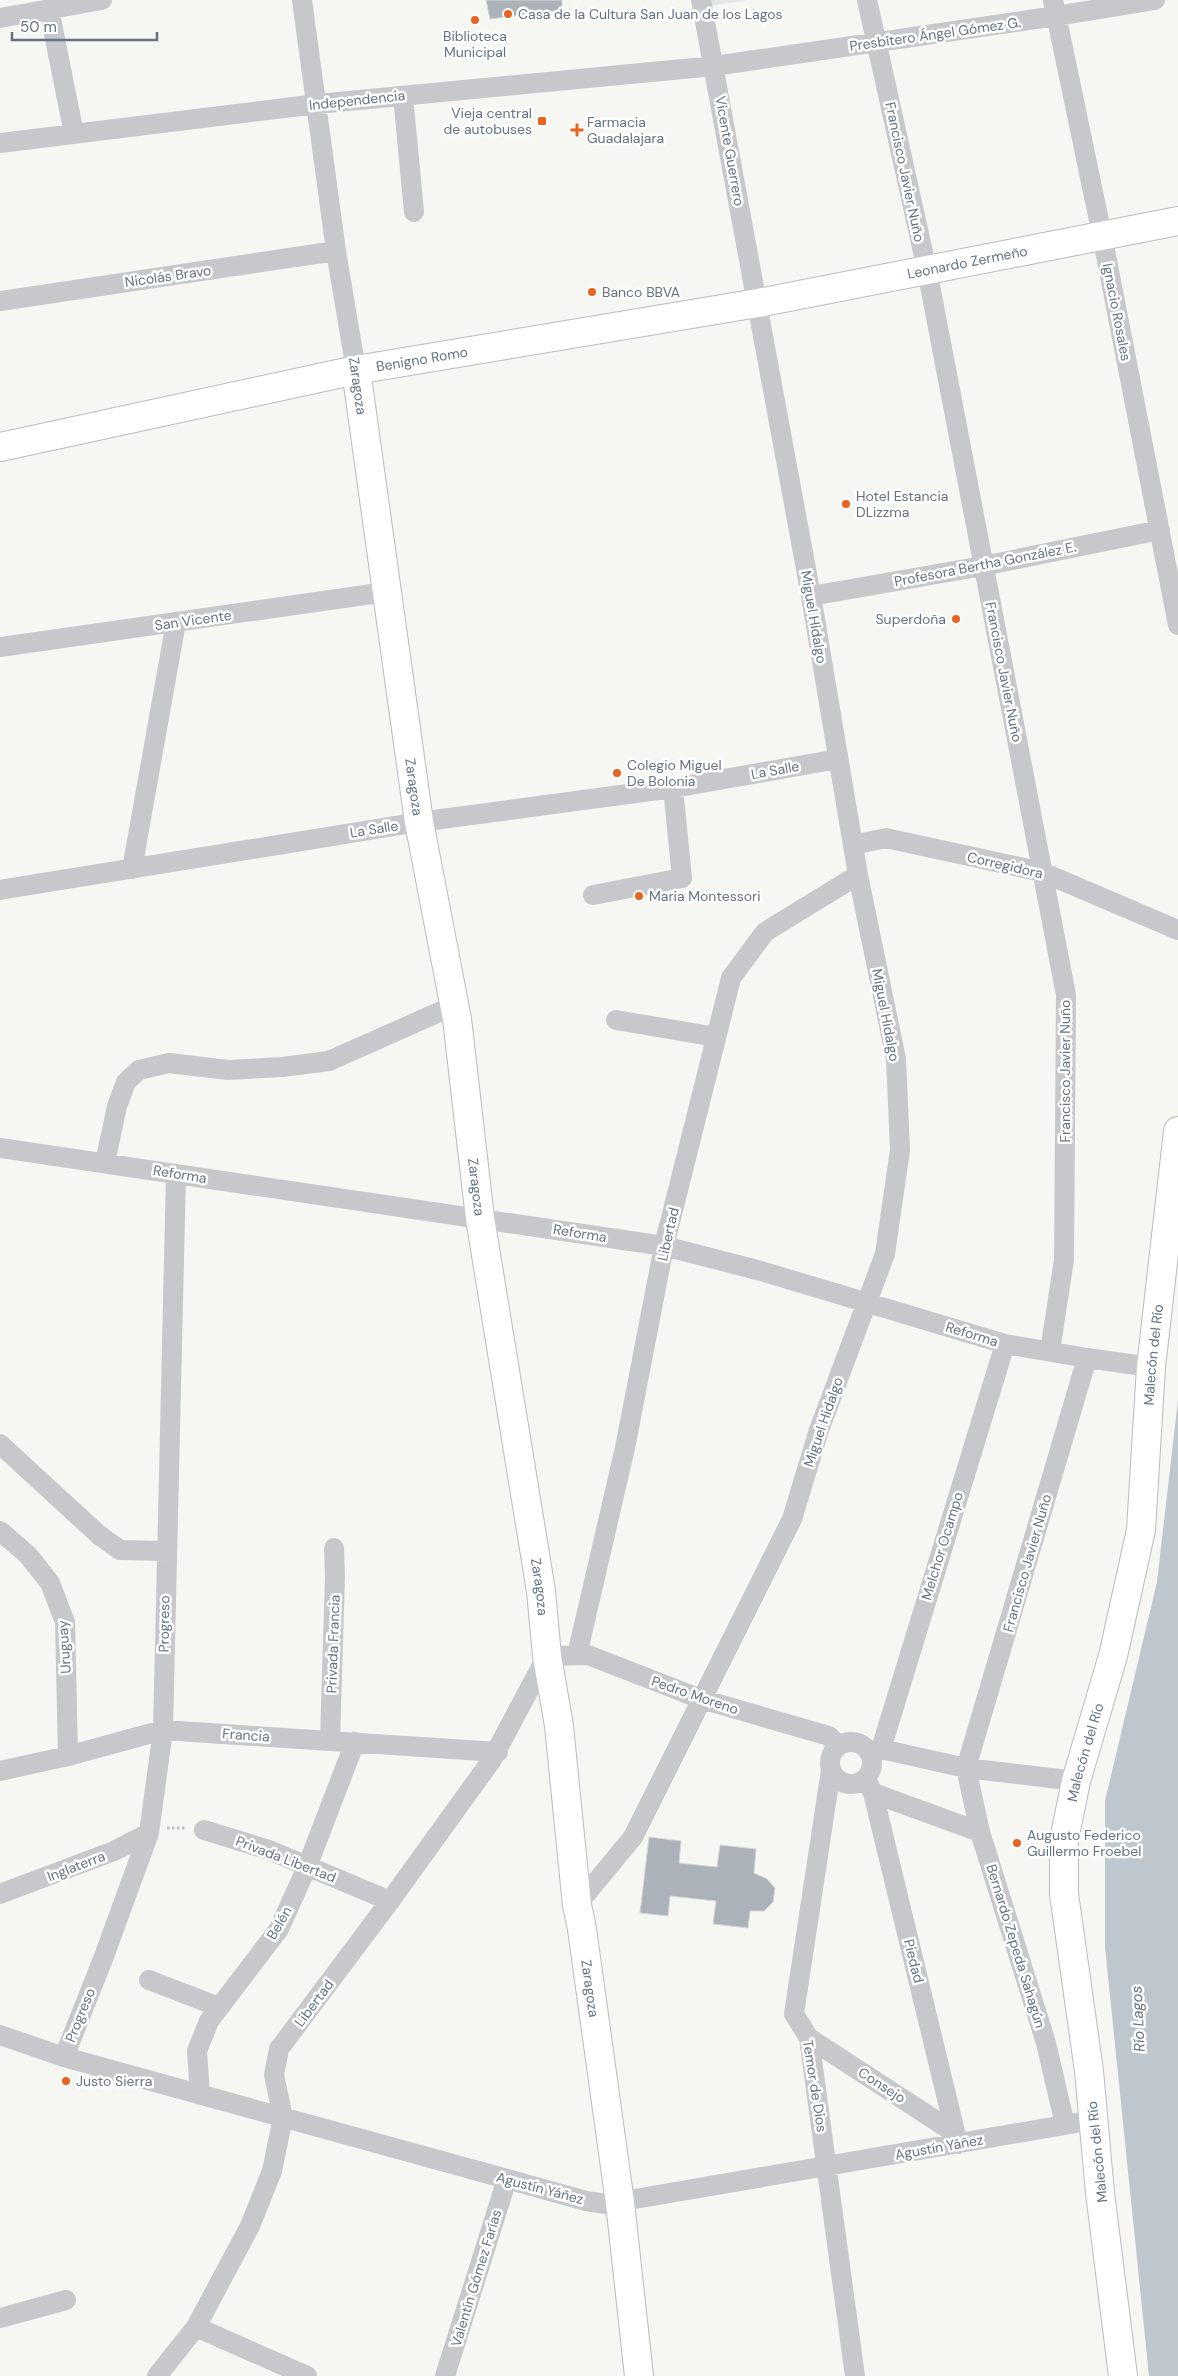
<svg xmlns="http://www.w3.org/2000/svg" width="1178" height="2376" viewBox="0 0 1178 2376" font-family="'DM Sans',sans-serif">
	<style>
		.built { fill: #e6e7e5 }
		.water { fill: #bec7ce }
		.building { fill: #abb2b9; stroke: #d7d7d5 }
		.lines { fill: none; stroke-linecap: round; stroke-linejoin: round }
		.secondary-casing { stroke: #b8bbc0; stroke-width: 30 }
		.path { stroke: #bdbfc1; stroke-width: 3; stroke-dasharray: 2.5 2.5; stroke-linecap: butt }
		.street { stroke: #c6c8cc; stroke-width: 20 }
		.secondary { stroke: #fff; stroke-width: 28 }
		.poi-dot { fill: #ea631e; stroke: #fff; stroke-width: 2 }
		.labels { text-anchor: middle; stroke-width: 5; stroke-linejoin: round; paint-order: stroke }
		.poi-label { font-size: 14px; fill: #647284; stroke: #fff; text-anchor: start }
		.street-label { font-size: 14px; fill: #647284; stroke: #fff }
		.water-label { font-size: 15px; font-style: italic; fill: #5f7481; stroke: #fff }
	</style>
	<rect width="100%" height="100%" fill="#f6f6f2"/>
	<path class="built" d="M708 0H748L709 6Z"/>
	<path class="water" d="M1178 1400V2376H1149L1105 1947V1801L1157 1582Z"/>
	<path class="building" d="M486 0H562V10L490 19Z
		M649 1837 681 1841 679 1863 717 1867 720 1845 756 1849 754 1873 767 1879 775 1888 773 1902 764 1911H750L748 1928 713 1924 716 1901 670 1896 668 1916 640 1913Z"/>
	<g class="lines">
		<defs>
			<g id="secondary">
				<path id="s1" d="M356 370 419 822 457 1019 480 1218 541 1591 547 1656 559 1726 577 1905 582 1929 620 2203 639 2376"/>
				<path id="s2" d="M0 447 356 370 758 303 1178 221"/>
				<path id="s3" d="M1123 2376 1100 2193 1089 2071 1064 1894V1840L1076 1781 1113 1656 1141 1530 1151 1367 1178 1131"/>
			</g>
		</defs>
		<use href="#secondary" class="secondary-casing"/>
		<path class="path" d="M167 1828H186"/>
		<path class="street" d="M302 0 336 251 356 370
			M867 0 927 270 1066 995 1064 1260 1050 1351
			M1053 0 1102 235 1178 625
			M49 9 74 134
			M0 18 102 0
			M403 96 414 212
			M0 143 317 104 714 66 1056 16 1155 0
			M0 301 336 251
			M811 596 983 566 1160 530
			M0 647 386 592
			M853 845 886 838 1042 872 1178 930
			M132 869 176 622
			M0 890 419 822 673 788 838 759
			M593 895 682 878 673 788
			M616 1020 716 1037
			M0 1148 664 1246 761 1271 1005 1344 1087 1358 1151 1367
			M105 1163 117 1106 126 1082 139 1070 169 1063 228 1070 282 1067 329 1061 455 1005
			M0 1444 99 1535 120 1550 166 1551
			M0 1531 28 1555 50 1583 65 1622 68 1756
			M577 1655 625 1448 664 1246 731 978 765 932 858 875
			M330 1740 335 1576 334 1548
			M830 1763a21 21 0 1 1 42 0a21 21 0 1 1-42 0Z
			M881 1749 1005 1344
			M870 1752 881 1749 966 1768 1076 1781
			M831 1770 794 2014 809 2038 855 2376
			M0 1771 68 1756 163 1730 498 1752
			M866 1779 873 1793 958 2144
			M873 1793 980 1832
			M204 1830 269 1850 390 1901
			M0 1894 114 1851 149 1833
			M577 1905 633 1837 792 1519 819 1430 885 1254 900 1150 896 1059 858 875 811 596 701 0
			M149 1980 219 2007
			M0 2035 64 2057 507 2179 586 2201 606 2204 1093 2120
			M809 2038 955 2133
			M64 2057 103 1959 149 1833 163 1730 176 1174
			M200 2095 197 2051 209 2021 279 1929 307 1867 355 1742
			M1065 2125 1046 2043 980 1832 966 1768 1087 1358
			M0 2318 66 2300
			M196 2327 307 2376
			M157 2376 196 2327 250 2226 272 2171 283 2117 274 2075 279 2049 390 1901 491 1761 547 1656 588 1655 701 1699 829 1736 839 1746
			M445 2376 507 2179"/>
		<use href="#secondary" class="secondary"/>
	</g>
	<g class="poi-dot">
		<circle cx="508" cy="14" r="5"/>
		<circle cx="475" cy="20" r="5"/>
		<rect x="537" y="116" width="10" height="10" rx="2.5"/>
		<path d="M574.5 122.5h5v5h5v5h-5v5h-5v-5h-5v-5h5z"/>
		<circle cx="592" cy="292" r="5"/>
		<circle cx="846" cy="504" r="5"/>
		<circle cx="956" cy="619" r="5"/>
		<circle cx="617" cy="773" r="5"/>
		<circle cx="639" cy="896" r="5"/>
		<circle cx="1017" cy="1843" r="5"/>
		<circle cx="66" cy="2081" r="5"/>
	</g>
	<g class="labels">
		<g class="poi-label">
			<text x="518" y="19">Casa de la Cultura San Juan de los Lagos</text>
			<text x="475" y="41" text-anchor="middle">Biblioteca<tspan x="475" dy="16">Municipal</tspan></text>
			<text x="532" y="118" text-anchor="end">Vieja central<tspan x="532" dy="16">de autobuses</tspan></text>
			<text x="587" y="127">Farmacia<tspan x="587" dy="16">Guadalajara</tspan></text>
			<text x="602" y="297">Banco BBVA</text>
			<text x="856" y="501">Hotel Estancia<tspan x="856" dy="16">DLizzma</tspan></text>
			<text x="946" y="624" text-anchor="end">Superdoña</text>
			<text x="627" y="770">Colegio Miguel<tspan x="627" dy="16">De Bolonia</tspan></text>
			<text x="649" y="901">Maria Montessori</text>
			<text x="1027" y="1840">Augusto Federico<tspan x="1027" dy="16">Guillermo Froebel</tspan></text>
			<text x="76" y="2086">Justo Sierra</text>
		</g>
		<g class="street-label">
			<text transform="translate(935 34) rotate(-8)" y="5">Presbítero Ángel Gómez G.</text>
			<text transform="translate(357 100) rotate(-6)" y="5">Independencia</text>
			<text transform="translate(730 151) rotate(80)" y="5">Vicente Guerrero</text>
			<text transform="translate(905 172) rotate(78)" y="5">Francisco Javier Nuño</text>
			<text dy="5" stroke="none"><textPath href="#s2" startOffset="985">Leonardo Zermeño</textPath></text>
			<text transform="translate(168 276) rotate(-8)" y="5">Nicolás Bravo</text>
			<text transform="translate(1117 312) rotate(79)" y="5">Ignacio Rosales</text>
			<text dy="5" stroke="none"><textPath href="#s2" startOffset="431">Benigno Romo</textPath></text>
			<text transform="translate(358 386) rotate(82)" y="5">Zaragoza</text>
			<text transform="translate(985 564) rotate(-11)" y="5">Profesora Bertha González E.</text>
			<text transform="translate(814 617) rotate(80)" y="5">Miguel Hidalgo</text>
			<text transform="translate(193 620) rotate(-8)" y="5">San Vicente</text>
			<text transform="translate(1004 672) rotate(79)" y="5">Francisco Javier Nuño</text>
			<text transform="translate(775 770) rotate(-10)" y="5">La Salle</text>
			<text dy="5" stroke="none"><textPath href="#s1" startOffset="421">Zaragoza</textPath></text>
			<text transform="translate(374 829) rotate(-9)" y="5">La Salle</text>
			<text transform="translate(1005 865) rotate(13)" y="5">Corregidora</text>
			<text transform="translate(886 1015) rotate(79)" y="5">Miguel Hidalgo</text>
			<text transform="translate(1065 1071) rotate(-90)" y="5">Francisco Javier Nuño</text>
			<text transform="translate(180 1174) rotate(9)" y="5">Reforma</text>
			<text dy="5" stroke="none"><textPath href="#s1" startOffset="826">Zaragoza</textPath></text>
			<text transform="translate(580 1233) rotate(9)" y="5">Reforma</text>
			<text transform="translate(668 1234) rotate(-77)" y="5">Libertad</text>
			<text transform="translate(972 1334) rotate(17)" y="5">Reforma</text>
			<text dy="5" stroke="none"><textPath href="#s3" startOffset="1035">Malecón del Río</textPath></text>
			<text transform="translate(823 1422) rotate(-71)" y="5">Miguel Hidalgo</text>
			<text transform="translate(942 1546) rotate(-73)" y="5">Melchor Ocampo</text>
			<text transform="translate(1027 1563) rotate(-74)" y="5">Francisco Javier Nuño</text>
			<text dy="5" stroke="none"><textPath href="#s1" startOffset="1231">Zaragoza</textPath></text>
			<text transform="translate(164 1624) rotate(-89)" y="5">Progreso</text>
			<text transform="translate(333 1644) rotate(-88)" y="5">Privada Francia</text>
			<text transform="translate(64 1647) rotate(-94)" y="5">Uruguay</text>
			<text transform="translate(695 1695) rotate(19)" y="5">Pedro Moreno</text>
			<text transform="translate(246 1735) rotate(4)" y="5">Francia</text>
			<text dy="5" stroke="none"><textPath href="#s3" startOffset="630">Malecón del Río</textPath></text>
			<text transform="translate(286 1859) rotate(21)" y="5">Privada Libertad</text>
			<text transform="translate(76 1866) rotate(-21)" y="5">Inglaterra</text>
			<text transform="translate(279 1923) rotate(-60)" y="5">Belén</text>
			<text transform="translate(1016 1946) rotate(73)" y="5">Bernardo Zepeda Sahagún</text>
			<text transform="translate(914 1961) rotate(76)" y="5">Piedad</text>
			<text dy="5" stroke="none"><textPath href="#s1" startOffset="1636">Zaragoza</textPath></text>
			<text transform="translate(314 2003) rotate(-53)" y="5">Libertad</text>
			<text transform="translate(80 2015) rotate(-68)" y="5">Progreso</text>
			<text transform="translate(882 2085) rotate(33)" y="5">Consejo</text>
			<text transform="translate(815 2086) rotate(81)" y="5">Temor de Dios</text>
			<text transform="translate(939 2147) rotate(-10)" y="5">Agustín Yáñez</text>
			<text transform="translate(1097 2152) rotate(-96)" y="5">Malecón del Río</text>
			<text transform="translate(540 2188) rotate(15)" y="5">Agustín Yáñez</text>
			<text transform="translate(476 2278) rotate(-73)" y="5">Valentín Gómez Farías</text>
		</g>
		<g class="water-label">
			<text transform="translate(1138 2019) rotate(-93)" y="5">Río Lagos</text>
		</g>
	</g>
	<path d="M12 32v8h145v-8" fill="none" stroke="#647284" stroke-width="2.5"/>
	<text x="20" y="32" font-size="15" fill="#647284" stroke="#ffffff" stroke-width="4" paint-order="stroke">50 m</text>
</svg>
